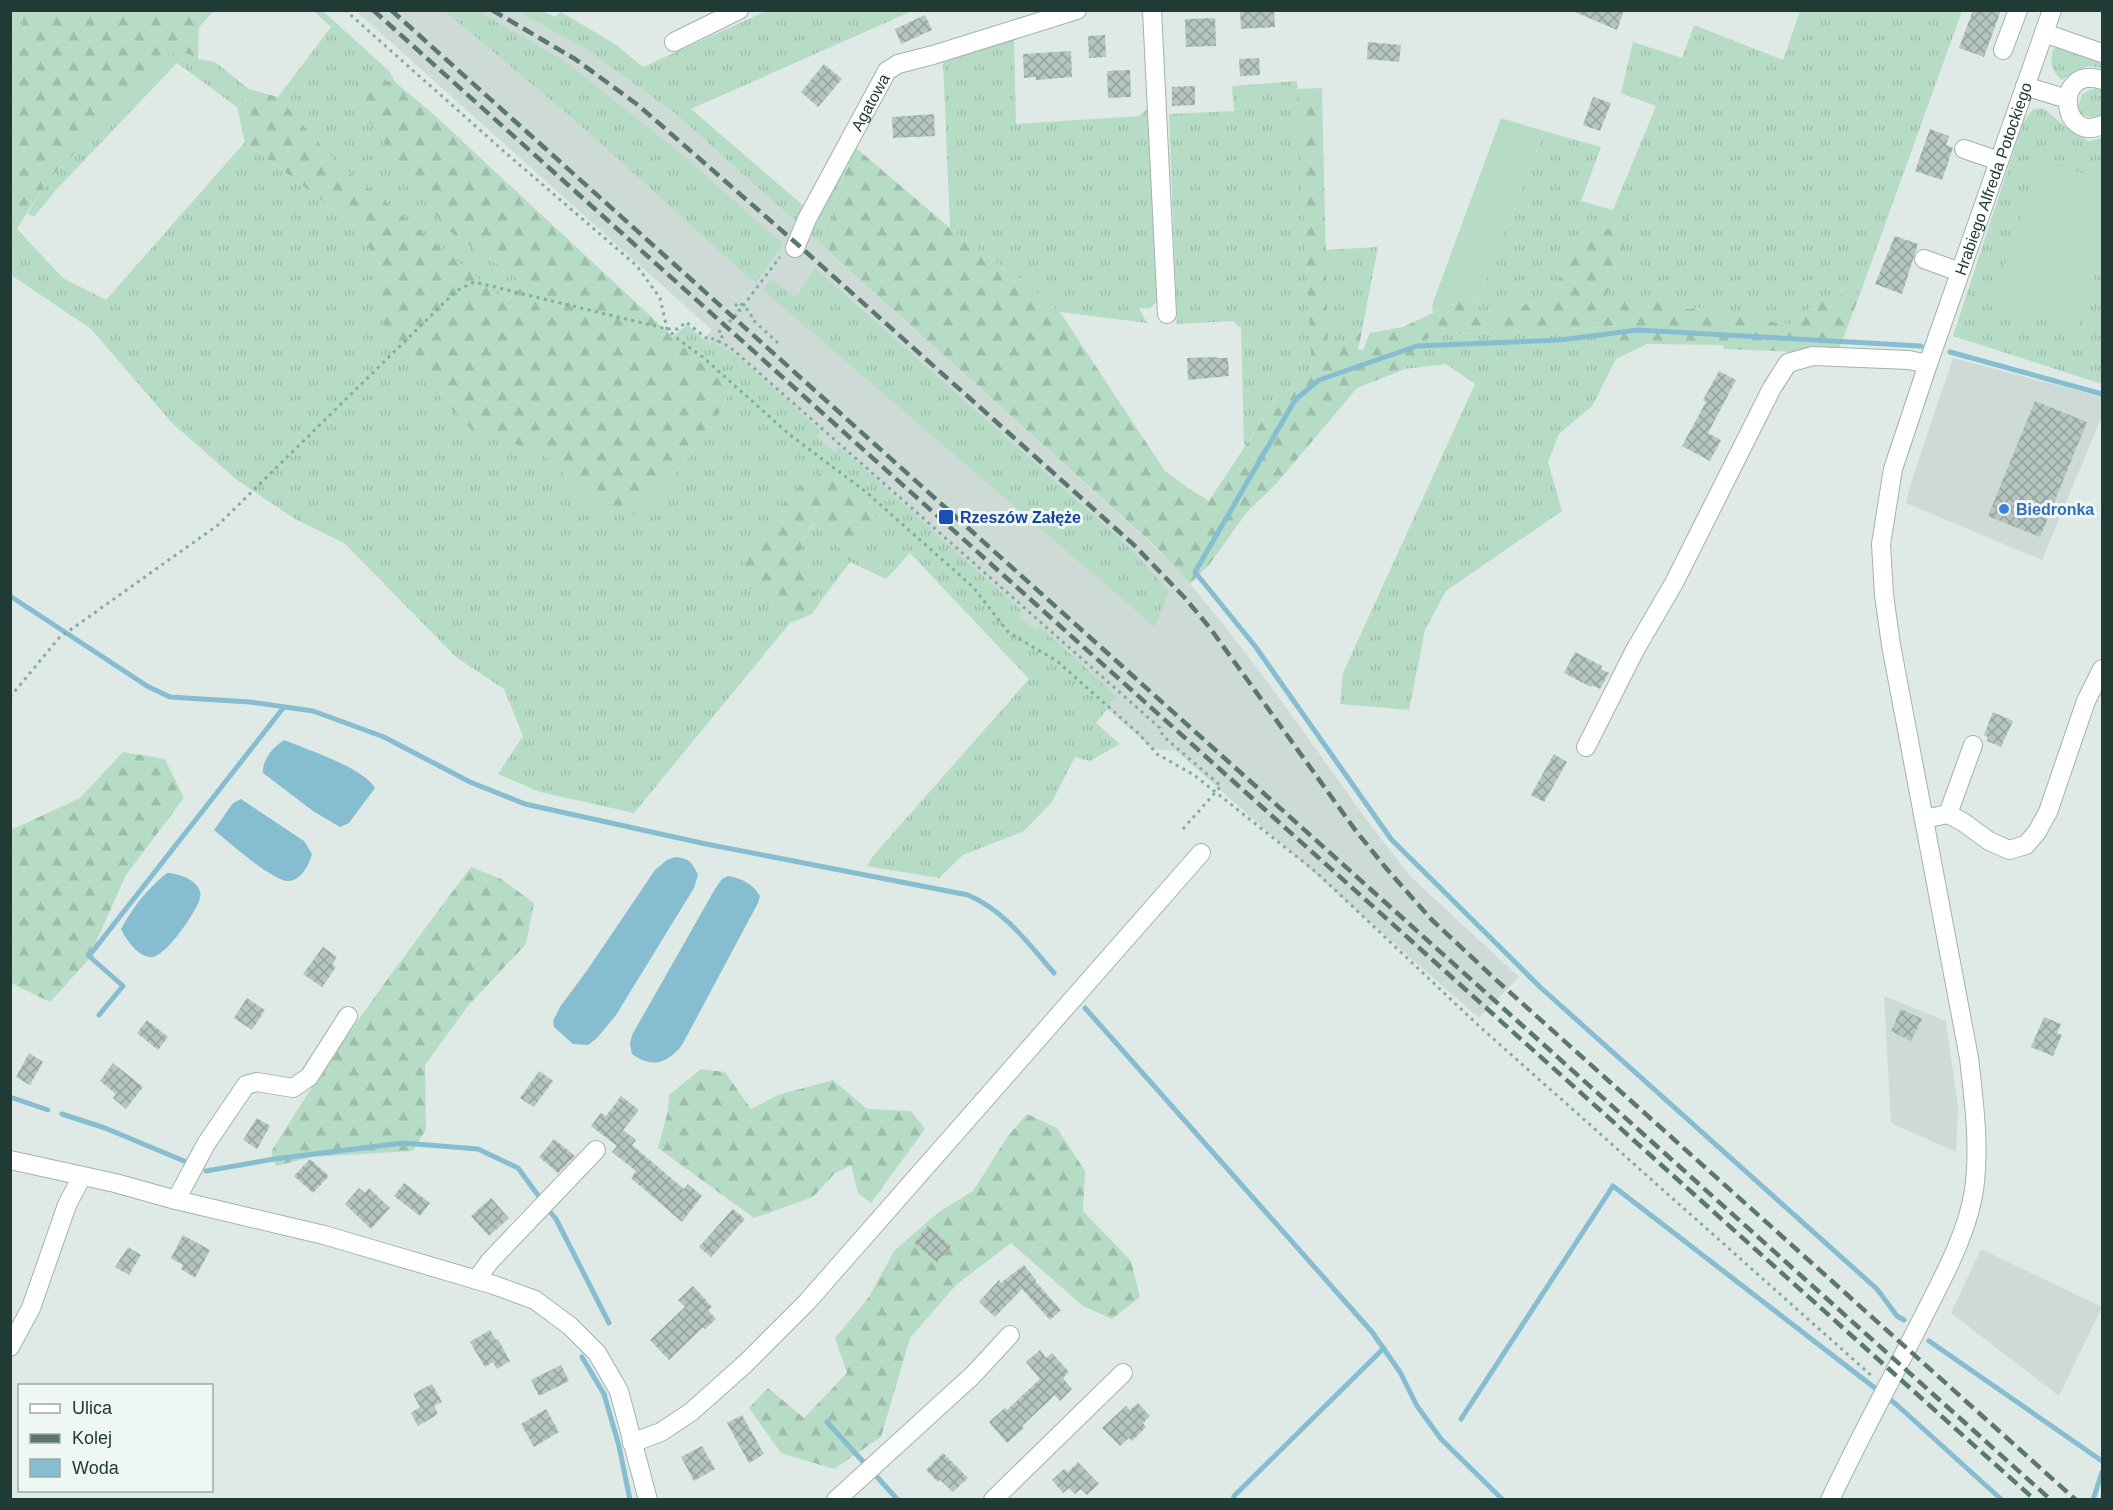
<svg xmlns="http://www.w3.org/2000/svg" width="2113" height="1510" viewBox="0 0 2113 1510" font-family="Helvetica,sans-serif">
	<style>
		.built { fill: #cddad5 }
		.grass { fill: url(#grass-tufts) }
		.forest { fill: url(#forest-firs) }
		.garden { fill: #b7dcc5 }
		.water { fill: #86bdd0 }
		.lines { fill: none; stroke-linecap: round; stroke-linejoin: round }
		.stream { stroke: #86bdd0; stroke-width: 5 }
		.building { fill: url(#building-cross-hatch) }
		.minor-casing { stroke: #a2b2ad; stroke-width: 20 }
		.path { stroke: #7faea4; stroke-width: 3; stroke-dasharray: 3 4.5; stroke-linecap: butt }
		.minor { stroke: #fff; stroke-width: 18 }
		.rail { stroke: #5a7671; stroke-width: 4.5; stroke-dasharray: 12 6; stroke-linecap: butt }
		.shop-dot { fill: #3f7fe0; stroke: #eff7f4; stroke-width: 2 }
		.transit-dot { fill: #1a4fb4; stroke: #eff7f4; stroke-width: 2 }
		.labels { text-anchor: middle; stroke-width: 6; stroke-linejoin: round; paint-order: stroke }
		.street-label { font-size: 16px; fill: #203a35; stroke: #eff7f4 }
		.shop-label { font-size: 16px; font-weight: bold; fill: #366cbe; stroke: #eff7f4; text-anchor: start }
		.transit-label { font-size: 16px; font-weight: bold; fill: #164399; stroke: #eff7f4; text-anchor: start }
	</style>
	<defs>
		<pattern id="grass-tufts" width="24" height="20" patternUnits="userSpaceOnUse" patternTransform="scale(1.5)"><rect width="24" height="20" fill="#b7dcc5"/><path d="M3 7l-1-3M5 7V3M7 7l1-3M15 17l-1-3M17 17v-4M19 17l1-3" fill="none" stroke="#9dbeaa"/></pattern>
		<pattern id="forest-firs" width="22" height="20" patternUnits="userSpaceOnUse" patternTransform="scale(1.5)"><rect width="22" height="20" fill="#b7dcc5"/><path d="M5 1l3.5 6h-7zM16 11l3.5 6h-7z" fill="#9dbeaa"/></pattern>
		<pattern id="building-cross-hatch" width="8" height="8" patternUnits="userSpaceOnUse" patternTransform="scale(1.5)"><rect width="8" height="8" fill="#b4c5bf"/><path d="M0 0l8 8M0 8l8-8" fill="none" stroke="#92a19c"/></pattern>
	</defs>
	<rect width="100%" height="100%" fill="#dfeae6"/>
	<path class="built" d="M356 11H517L587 50 676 114 1155 547 1190 584 1224 625 1275 692 1371 826 1411 877 1519 977 1479 1018 1176 751 1153 749 693 350 712 330Z
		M1953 358 2102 397V416L2042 560 1906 503 1912 480Z
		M1884 996 1946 1021 1958 1106 1956 1152 1891 1123Z
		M1981 1249 2102 1307 2059 1396 1951 1313Z"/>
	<path class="grass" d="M11 11H22L24 36 11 53Z
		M314 11H323L389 71 395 82 356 79 357 103 446 229 526 284 505 301 333 159 278 97 331 27Z
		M445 11H477L563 60 679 152 783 244 755 283 577 122Z
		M517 11H543L555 17 561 12 615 44 643 67 766 11H912L691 109 806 208 798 224 676 114 587 50Z
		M1800 11H1962L1860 294 1826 296 1789 325 1739 315H1725L1704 308 1684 309 1669 297H1606L1632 218 1586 239 1575 235 1553 299 1481 313 1477 304 1544 131 1601 147 1581 201 1613 210 1656 106 1621 93 1633 42 1682 58 1694 25 1783 60Z
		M1014 39 1016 124 1140 116 1151 104 1159 300 1150 308H1139L1147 323 1060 312 1021 280 950 228 943 59Z
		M2056 47 2102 62V68L2088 66 2061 80C2051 70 2049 61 2054 48Z
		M178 48 198 59 215 62 249 89 237 107 177 63 55 191 34 217 27 213 17 229 63 278 106 300 245 142 353 224 385 272 471 428 544 454 597 508 632 516 675 474 713 426 730 391 672 337 687 325 710 344 715 343 735 354 821 431 817 437 835 453 840 447 1022 611 1018 616 1035 630 1039 626 1117 696 1096 723 1120 744 1090 761 1075 757 1052 802 1024 831 963 855 939 878 867 866 873 856 1029 679 910 553 886 579 850 562 821 601 801 572 802 541 814 523 830 534 850 562 825 470 744 583 790 623 634 813 540 792 498 774 523 736 504 689 456 657 344 543 295 519 237 480 172 423 91 329 11 275 10 208 28 213 49 179Z
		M1297 81 1312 376 1278 396 1244 447 1241 329 1233 321 1177 324 1169 114 1234 111 1232 86Z
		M2093 89 2102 90V115L2096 119 2079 114 2077 110 2082 94Z
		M2043 108 2070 130 2089 141 2102 138V384L1953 336 2023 123 2033 109Z
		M849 161 834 202 829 252 808 233Z
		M1378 247 1362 330 1327 354 1324 250Z
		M815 268 1126 544 1169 591 1155 627 763 290 770 278 796 298Z
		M1622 326 1616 359 1592 406 1559 434 1548 462 1562 511 1446 591 1425 630 1409 710 1340 704 1343 673 1475 384 1446 364 1405 369 1430 334 1500 333Z"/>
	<path class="forest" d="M22 11H214L199 27 198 59 178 49 49 179 27 213 10 208 11 53 24 36Z
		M356 78 395 82 431 112 730 390 713 426 675 474 632 516 597 508 544 454 471 429 405 360 372 304 385 272 353 224 245 142 237 107 249 89 278 97 333 159 506 301 525 284 446 229 356 103Z
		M1322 88 1328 353 1362 330 1358 350H1363L1370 333 1403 327 1472 295 1482 313 1553 299 1575 235 1586 239 1633 217 1606 297H1669L1684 309 1704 308 1725 315H1739L1789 325 1826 296 1860 294 1839 349 1795 352 1724 349 1723 345 1647 344 1616 359 1622 326 1500 333 1431 334 1405 369 1357 388 1276 484 1247 512 1209 565 1190 584 1155 546 829 252 834 202 855 147 950 228 1021 280 1060 312 1165 471 1188 488 1209 501 1278 396 1312 376 1297 89Z
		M825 470 878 519 850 562 830 534 813 523 802 541 801 572 821 601 812 614 790 623 744 583 745 559 792 492Z
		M123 752 165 759 184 798 126 875 88 960 50 1002 11 983V830L80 798Z
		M471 867 501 879 534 903 526 944 467 1007 425 1065 426 1129 413 1151 312 1157 276 1166 271 1152C331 1053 401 960 471 867Z
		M701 1069 725 1072 751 1109 778 1095 833 1080 867 1109 911 1111 925 1129 871 1203 858 1193 851 1165 834 1174 813 1197 754 1218 658 1148 668 1111 669 1095Z
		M1027 1114 1057 1128 1085 1171 1083 1211 1131 1261 1140 1297 1112 1319 1083 1306 1011 1243 956 1285 910 1338 881 1437 834 1469 781 1453 749 1408 768 1388 804 1418 847 1373 835 1338 869 1297 894 1251 939 1212 973 1191 1008 1136Z"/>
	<path class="garden" d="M1501 118 1544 131 1477 304 1472 295 1433 313 1432 305Z
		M2041 159 2102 180V253L2076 331 1992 301Z"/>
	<path class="water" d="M284 740C306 749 364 768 375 788L349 823 340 827 313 811 263 773C262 760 273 747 284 740Z
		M241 799 304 841 312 854C309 865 301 881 288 881 272 881 228 841 214 830L233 803Z
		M675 857C689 858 693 863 698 875L694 888 616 1015 597 1038 588 1045 573 1044 554 1027 553 1021 560 1007 588 969 655 870 667 860Z
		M167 873C179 873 204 882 200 898 197 911 164 960 150 957 136 955 126 939 121 929 133 907 147 889 167 873Z
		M728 876C741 878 753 884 760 896L758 903 682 1045C668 1063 653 1069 632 1054L630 1044 632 1035 715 889 722 879Z"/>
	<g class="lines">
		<path class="stream" d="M1950 352 2102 394
			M10 596 147 686 170 697 250 702 313 711 384 737 470 782 525 804 706 844 968 895C1005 911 1028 943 1054 973
			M1085 1008 1372 1332 1400 1372 1417 1406 1441 1439 1503 1500
			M99 1015 123 986 89 956 284 707
			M10 1097 48 1110
			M62 1114 105 1128 184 1161
			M206 1171 274 1159 403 1143 478 1149 518 1168 540 1198
			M547 1208 556 1219 609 1323
			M1904 1320 1897 1316 1877 1289 1540 987 1391 839 1255 646 1195 572 1295 400 1319 380 1417 346 1560 340 1638 330 1921 346
			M1929 1341 2102 1461
			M582 1357 604 1394 619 1446 630 1500
			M1461 1419 1613 1186 1897 1405 2002 1500
			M827 1422 898 1500
			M1234 1500V1496L1384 1348
			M2093 1500 2102 1472"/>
	</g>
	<path class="building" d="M1240 10H1274L1275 27 1241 29Z
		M1570 10H1624L1617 30Z
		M1973 10H2001L1984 57 1959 48Z
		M925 15 932 30 901 44 895 29Z
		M1215 18 1216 46 1186 47 1185 19Z
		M1105 35 1106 57 1089 58 1088 36Z
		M1368 42 1401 45 1399 62 1367 59Z
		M1071 51 1072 77 1036 80V77L1024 78 1023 54Z
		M1259 58 1260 75 1240 76 1239 59Z
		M824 64 842 79 818 107 801 92Z
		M1130 70 1131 97 1108 98 1107 71Z
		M1195 86V105L1172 106V87Z
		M1593 97 1611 103 1600 131 1583 125Z
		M934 114 935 136 893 138 892 117Z
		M1930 129 1949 136 1946 145 1953 148 1942 180 1915 171Z
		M1895 236 1918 244 1902 294 1875 284Z
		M1218 357V358H1228L1229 376 1188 380 1187 358Z
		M1719 371 1736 380 1708 433 1721 440 1710 461 1682 446 1706 402 1703 400Z
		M2035 401 2087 422 2040 537 1988 516Z
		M1575 652 1602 666 1601 669 1609 673 1600 689 1592 685 1591 687 1564 673Z
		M1993 712 2013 721 2001 747 1987 741 1988 737 1984 735Z
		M1554 754 1567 762 1544 802 1531 795Z
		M323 947 337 957 332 964 336 967 322 987 303 974Z
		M247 998 265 1010 252 1030 234 1018Z
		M1901 1009 1922 1019 1911 1041 1891 1031Z
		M2044 1017 2061 1024 2057 1033 2062 1035 2053 1056 2031 1047Z
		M147 1020 168 1037 158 1050 137 1033Z
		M29 1053 43 1062 30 1085 16 1077Z
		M113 1063 143 1087 126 1109 113 1098 116 1094 100 1081Z
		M539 1071 553 1081 534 1107 520 1098Z
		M621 1096 639 1110 623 1130 636 1140 632 1145 684 1189 688 1184 702 1196 682 1222 631 1178 636 1171 612 1152 617 1146 591 1126 601 1113 606 1116Z
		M257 1118 270 1126 257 1149 243 1140Z
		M554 1139 575 1156 558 1173 539 1157Z
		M310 1159 329 1176 313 1193 294 1176Z
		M404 1183 430 1203 420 1216 394 1196Z
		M359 1188 365 1193 369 1188 390 1208 371 1229 345 1204Z
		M491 1198 509 1218 489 1236 471 1216Z
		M733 1209 745 1219 711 1257 699 1247Z
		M928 1226 951 1246 937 1262 914 1243Z
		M183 1235 210 1250 195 1278 181 1269 183 1265 171 1258Z
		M128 1247 141 1255 129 1275 115 1267Z
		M1024 1265 1036 1280 1035 1281 1061 1310 1050 1320 1022 1289 995 1317 979 1302 999 1280 1001 1283Z
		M693 1286 712 1307 708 1310 716 1319 705 1329 703 1327 669 1360 650 1340 685 1307 678 1300Z
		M490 1330 496 1340 498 1339 510 1361 497 1369 493 1362 485 1367 470 1342Z
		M1040 1350 1046 1358 1052 1353 1069 1372 1063 1378 1072 1389 1060 1401 1055 1395 1022 1426 1024 1428 1007 1443 989 1422 1005 1408 1007 1410 1040 1379 1026 1362Z
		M561 1365 569 1381 539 1396 531 1380Z
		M432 1384 442 1402 434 1406 438 1414 418 1426 411 1413 420 1407 413 1394Z
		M1138 1403 1150 1416 1143 1423 1146 1427 1132 1441 1129 1438 1120 1446 1102 1428 1126 1406 1130 1410Z
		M546 1409 559 1432 534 1447 521 1424Z
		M742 1415 764 1454 749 1463 727 1423Z
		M702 1446 715 1469 694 1481 681 1457Z
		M943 1453 968 1478 953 1492 940 1480 938 1482 926 1470Z
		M1078 1462 1099 1484 1087 1495 1081 1489 1075 1494 1069 1488 1063 1493 1052 1480 1064 1469 1068 1472Z"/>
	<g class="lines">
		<defs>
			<g id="minor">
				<path d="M1152 10 1167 314"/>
				<path d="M2044 33 2102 53"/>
				<path d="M674 42 739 10"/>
				<path d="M2003 50 2018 10"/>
				<path d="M2102 80C2053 64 2060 144 2102 125"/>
				<path d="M2025 86 2067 99"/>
				<path d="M1964 149 1999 161"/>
				<path id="s1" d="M795 248 807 219 887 71 898 64 933 55 1077 10"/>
				<path d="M1924 259 1960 272"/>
				<path d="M1586 747 1635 650 1674 583 1772 388 1788 363 1813 356 1909 360 1928 364"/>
				<path d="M1948 814 1973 745"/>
				<path d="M1924 819 1948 814 1963 822 1989 841 2009 850 2026 845 2037 832 2048 812 2086 701 2102 669"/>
				<path d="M10 1160 115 1183 176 1200 324 1235 494 1285 535 1300 570 1326 597 1353 619 1391 648 1500"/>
				<path d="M176 1200 206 1144 246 1085 257 1082 293 1088 309 1077 348 1016"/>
				<path d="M476 1280 490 1261 596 1150"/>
				<path d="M10 1347 31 1308 67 1205 82 1176"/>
				<path d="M632 1443 661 1432 691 1412 745 1364 807 1302 1201 853"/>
				<path d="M836 1500 973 1375 1010 1335"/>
				<path d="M993 1500 1123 1373"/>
				<path id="s2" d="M1830 1500C1860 1436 1894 1375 1925 1313 1944 1276 1968 1231 1974 1190 1980 1146 1974 1102 1969 1058L1891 645 1884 595 1881 544 1893 469 1928 364 2052 10"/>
			</g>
		</defs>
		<use href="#minor" class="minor-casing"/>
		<path class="path" d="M345 10 507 154 637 266 660 298 667 329 678 339 704 358 790 435 865 491 973 587 1009 633 1057 661 1139 734 1157 754 1194 775 1316 872 1478 1025 1873 1377
			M743 306 780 257
			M778 343 753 320 750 312 739 302 735 306 740 311 718 333 722 337 718 341 730 347 1160 728 1163 736 1221 786 1182 830
			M10 697 59 638 218 525 456 291 474 282 667 329H678L686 322 709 340 715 338 718 341"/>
		<use href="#minor" class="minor"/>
		<path class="rail" d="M373 10 2035 1500
			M391 10 2051 1500
			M492 10 575 59 638 105 796 243 1134 545 1184 597 1210 628 1356 831 1386 868 1431 919 1494 978 2076 1500"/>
	</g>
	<circle class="shop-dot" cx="2004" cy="509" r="6"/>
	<rect class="transit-dot" x="938" y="509" width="16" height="16" rx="3"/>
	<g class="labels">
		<g class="street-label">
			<text dy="6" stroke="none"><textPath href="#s1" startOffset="164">Agatowa</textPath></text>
			<text dy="6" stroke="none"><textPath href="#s2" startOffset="1380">Hrabiego Alfreda Potockiego</textPath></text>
		</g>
		<g class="shop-label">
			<text x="2016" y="515">Biedronka</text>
		</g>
		<g class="transit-label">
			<text x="960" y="523">Rzeszów Załęże</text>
		</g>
	</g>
	<rect width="2113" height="1510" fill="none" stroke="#203a35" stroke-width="24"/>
	<rect x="18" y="1384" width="195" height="108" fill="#eff7f4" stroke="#9caba8" stroke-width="1.5"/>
	<rect x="30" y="1404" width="30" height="9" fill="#ffffff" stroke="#9caba8" stroke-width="1.5"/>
	<text x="72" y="1414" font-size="18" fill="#203a35">Ulica</text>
	<rect x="30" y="1434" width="30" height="9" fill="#5a7671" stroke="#9caba8" stroke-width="1.5"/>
	<text x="72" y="1444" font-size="18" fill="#203a35">Kolej</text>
	<rect x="30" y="1459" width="30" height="18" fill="#86bdd0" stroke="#9caba8" stroke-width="1.5"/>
	<text x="72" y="1474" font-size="18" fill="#203a35">Woda</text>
</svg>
